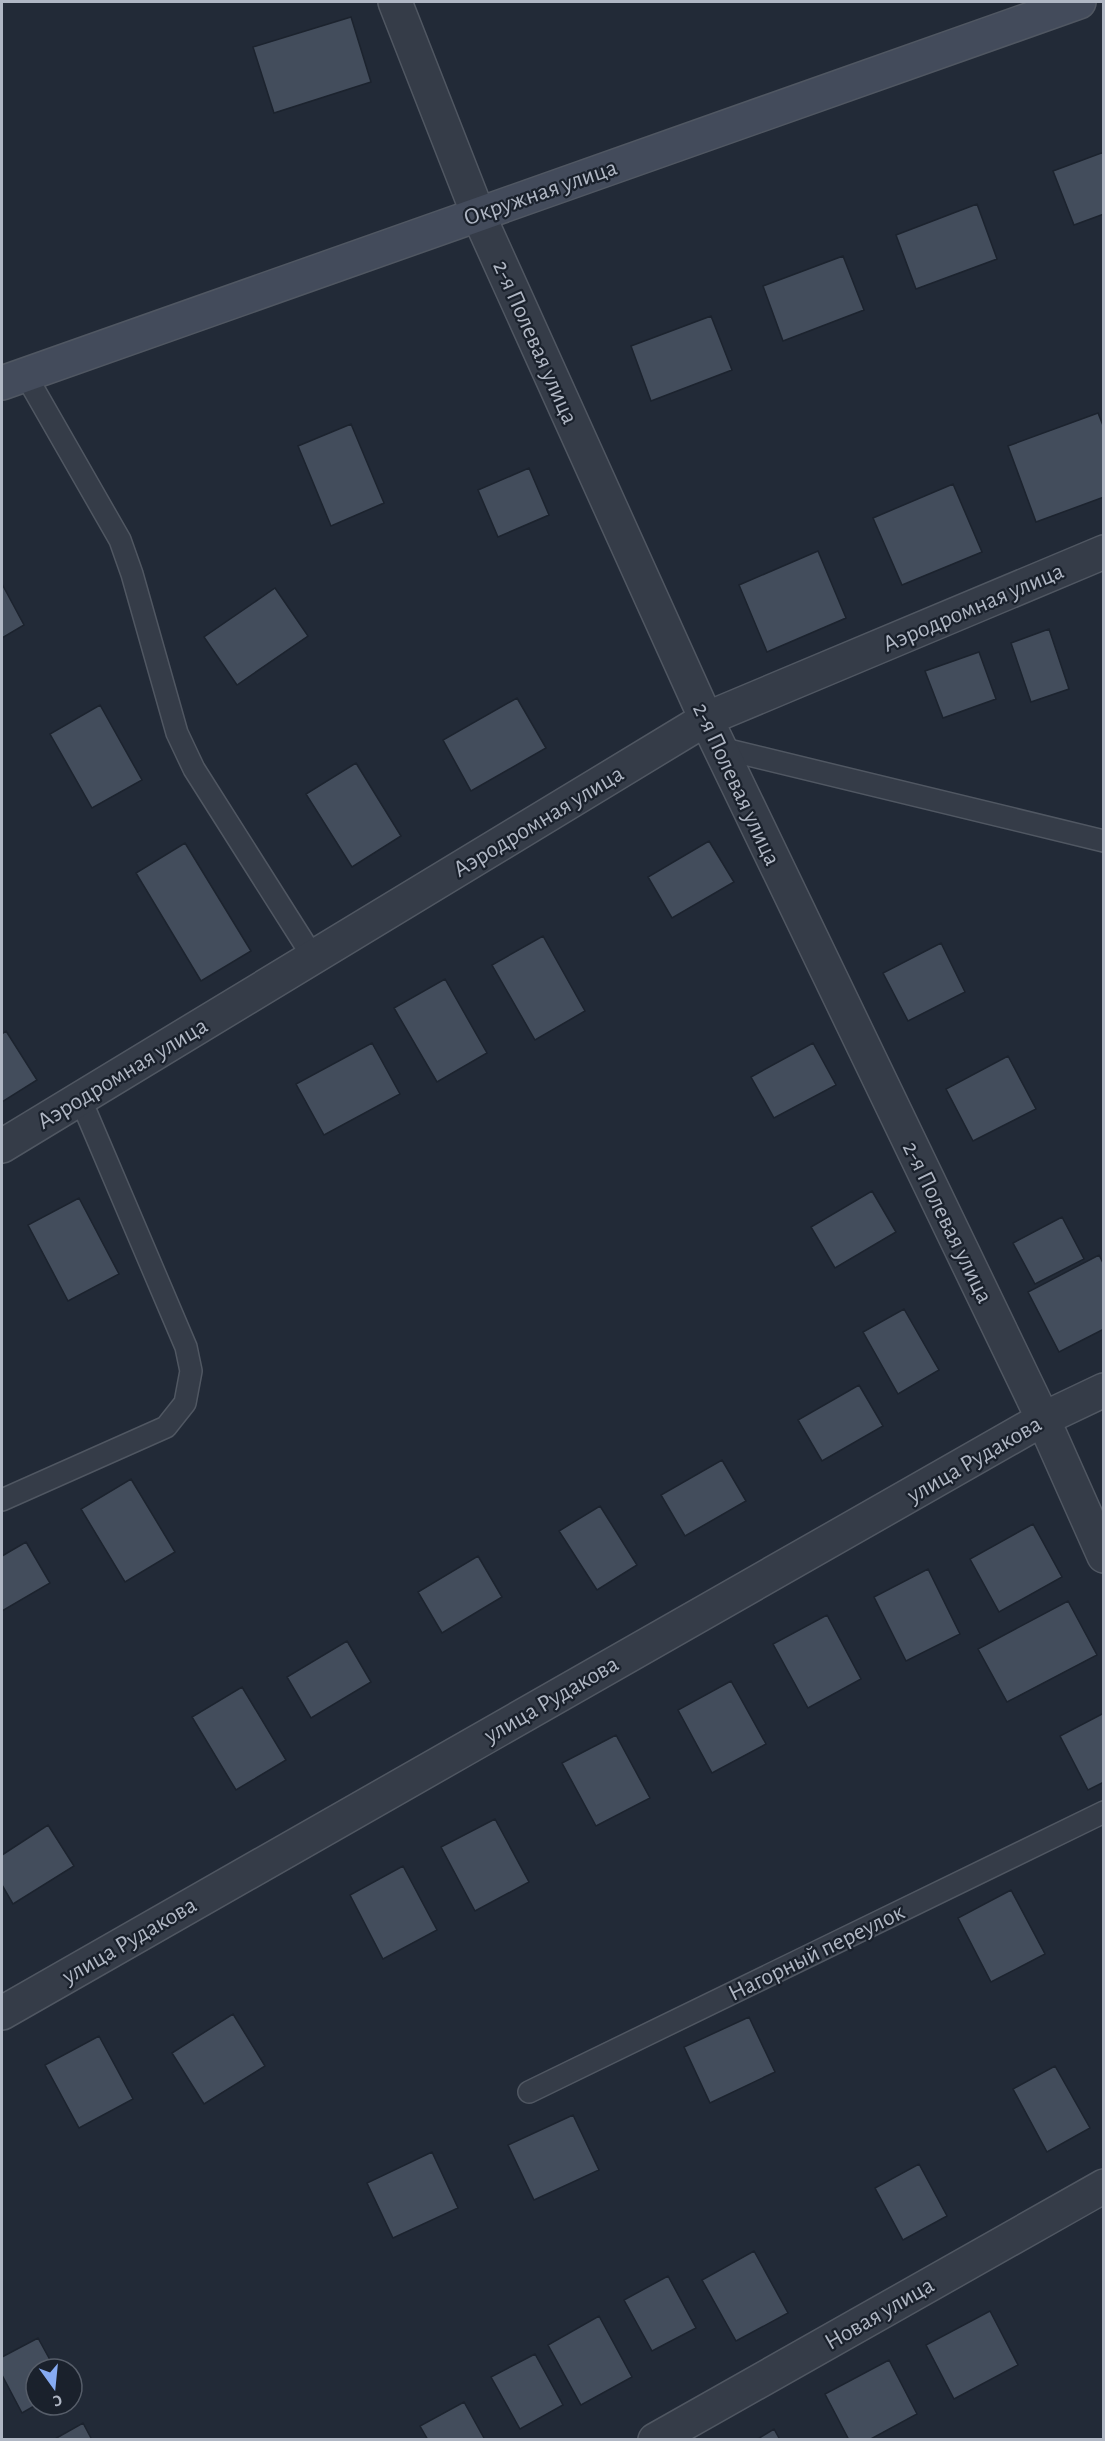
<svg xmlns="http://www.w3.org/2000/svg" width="1105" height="2441" viewBox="0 0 1105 2441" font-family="'Alegreya Sans',sans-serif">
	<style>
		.building { fill: #434d5c; stroke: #1c232e; stroke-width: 1.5 }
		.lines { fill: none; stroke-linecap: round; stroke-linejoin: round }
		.service-casing { stroke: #505762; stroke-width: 24 }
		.minor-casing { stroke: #505762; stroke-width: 36 }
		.secondary-casing { stroke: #505762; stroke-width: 36 }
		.service { stroke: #353c48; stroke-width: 21 }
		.minor { stroke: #353c48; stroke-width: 33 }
		.secondary { stroke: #434b5b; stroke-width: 33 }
		.labels { text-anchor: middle; stroke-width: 4.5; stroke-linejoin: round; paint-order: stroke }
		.street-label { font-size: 24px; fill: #b0b7c4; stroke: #1a212c }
	</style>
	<rect width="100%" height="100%" fill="#222a37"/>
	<path class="building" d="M351 17 371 82 274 113 253 47Z
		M1104 152V214L1074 225 1053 171Z
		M977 204 997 259 916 289 896 235Z
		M843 256 864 310 783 341 763 286Z
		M711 316 732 370 651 401 631 346Z
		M1098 413 1104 428V497L1036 522 1008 446Z
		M351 424 384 503 331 526 298 446Z
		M529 468 549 515 498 537 478 490Z
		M953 484 982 552 902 585 873 518Z
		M818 551 846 618 767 652 739 585Z
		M2 584 24 625 2 638Z
		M275 588 308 636 237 685 204 637Z
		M1049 629 1069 689 1031 702 1011 643Z
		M979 652 996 699 943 718 925 671Z
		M517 698 546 748 471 791 443 740Z
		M100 705 142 780 92 808 50 734Z
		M356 763 401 836 352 867 306 794Z
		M709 841 734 882 672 918 648 877Z
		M185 843 251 951 201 981 136 873Z
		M543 936 585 1011 535 1040 492 965Z
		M941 943 965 992 908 1021 883 973Z
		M445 979 487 1053 437 1082 394 1008Z
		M6 1031 37 1080 2 1102V1034Z
		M372 1043 400 1094 324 1135 296 1084Z
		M813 1043 836 1085 774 1118 751 1077Z
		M1008 1056 1036 1109 973 1141 946 1089Z
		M872 1191 896 1232 835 1268 811 1227Z
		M79 1198 119 1274 68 1301 28 1225Z
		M1062 1217 1084 1259 1035 1284 1013 1243Z
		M1099 1255 1104 1265V1329L1059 1352 1028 1292Z
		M904 1309 939 1370 898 1394 863 1332Z
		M859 1385 883 1426 822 1461 798 1420Z
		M722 1460 746 1501 685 1536 661 1495Z
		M131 1479 175 1552 125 1582 81 1509Z
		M600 1506 637 1565 597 1590 559 1531Z
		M1033 1524 1062 1577 999 1612 970 1559Z
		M26 1542 50 1583 2 1611V1556Z
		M478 1556 502 1597 442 1633 418 1592Z
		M928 1569 960 1634 906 1661 874 1597Z
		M1068 1601 1097 1655 1007 1702 978 1649Z
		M827 1615 861 1679 808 1708 773 1644Z
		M347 1641 371 1682 311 1718 287 1677Z
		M731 1681 766 1744 712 1773 678 1710Z
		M242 1687 286 1760 236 1790 192 1717Z
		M1104 1713V1782L1088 1790 1060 1736Z
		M616 1735 650 1798 596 1826 562 1763Z
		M495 1819 529 1882 475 1911 441 1847Z
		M48 1825 74 1866 13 1904 2 1885V1855Z
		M403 1866 437 1930 383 1959 350 1895Z
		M1011 1890 1045 1954 991 1982 958 1918Z
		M233 2014 265 2066 204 2104 172 2053Z
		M749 2017 775 2072 710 2103 684 2047Z
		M99 2036 133 2099 79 2128 45 2065Z
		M1055 2066 1090 2128 1047 2152 1013 2089Z
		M573 2115 599 2170 534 2200 508 2145Z
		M432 2152 458 2208 393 2238 367 2183Z
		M919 2164 947 2216 903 2240 875 2188Z
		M754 2251 788 2313 736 2341 702 2280Z
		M668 2276 696 2328 652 2351 624 2300Z
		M990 2311 1018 2365 954 2399 926 2345Z
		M599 2316 632 2377 581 2405 548 2345Z
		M38 2338 55 2369H36V2405L22 2413 2 2375V2357Z
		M535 2354 563 2405 520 2429 491 2377Z
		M889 2360 917 2414 869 2440H849L825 2394Z
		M464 2402 485 2440H428L420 2426Z
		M83 2423 92 2440H53Z
		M774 2429 780 2440H756Z"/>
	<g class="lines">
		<defs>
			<path id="service" d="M25 374 120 540 132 574 177 733 194 769 313 957
				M720 748 1104 841
				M2 1500 166 1427 185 1403 191 1371 186 1347 80 1098
				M529 2092 1104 1812"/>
			<path id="minor" d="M395 2 478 214 706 719 1043 1419 1104 1556
				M2 1146 706 719 1104 552
				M2 2013 1043 1419 1104 1390
				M655 2440 1104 2186"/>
			<path id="secondary" d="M2 383 1079 2"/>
		</defs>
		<use href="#service" class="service-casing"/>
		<use href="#minor" class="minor-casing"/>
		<use href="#secondary" class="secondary-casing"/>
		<use href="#service" class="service"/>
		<use href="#minor" class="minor"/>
		<use href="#secondary" class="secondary"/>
	</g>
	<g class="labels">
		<g class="street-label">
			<text transform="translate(540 192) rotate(-19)" y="8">Окружная улица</text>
			<text transform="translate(536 342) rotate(66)" y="8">2-я Полевая улица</text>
			<text transform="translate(973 607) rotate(-23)" y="8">Аэродромная улица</text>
			<text transform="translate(737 784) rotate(65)" y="8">2-я Полевая улица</text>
			<text transform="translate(538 821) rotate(-31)" y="8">Аэродромная улица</text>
			<text transform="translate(122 1073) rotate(-31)" y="8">Аэродромная улица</text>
			<text transform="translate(948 1222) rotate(64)" y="8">2-я Полевая улица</text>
			<text transform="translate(974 1459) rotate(-30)" y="8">улица Рудакова</text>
			<text transform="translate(551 1699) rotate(-30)" y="8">улица Рудакова</text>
			<text transform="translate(129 1940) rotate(-30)" y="8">улица Рудакова</text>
			<text transform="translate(816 1952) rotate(-26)" y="8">Нагорный переулок</text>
			<text transform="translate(879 2313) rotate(-30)" y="8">Новая улица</text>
		</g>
	</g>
	<rect width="1105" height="2441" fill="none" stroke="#b0b7c4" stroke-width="6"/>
	<g transform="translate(54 2387) rotate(165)"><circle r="28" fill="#1a212c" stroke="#565d69" stroke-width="1.5"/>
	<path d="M0-4.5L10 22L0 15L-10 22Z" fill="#86abf3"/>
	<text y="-9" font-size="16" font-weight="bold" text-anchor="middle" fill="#b0b7c4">С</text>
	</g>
</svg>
